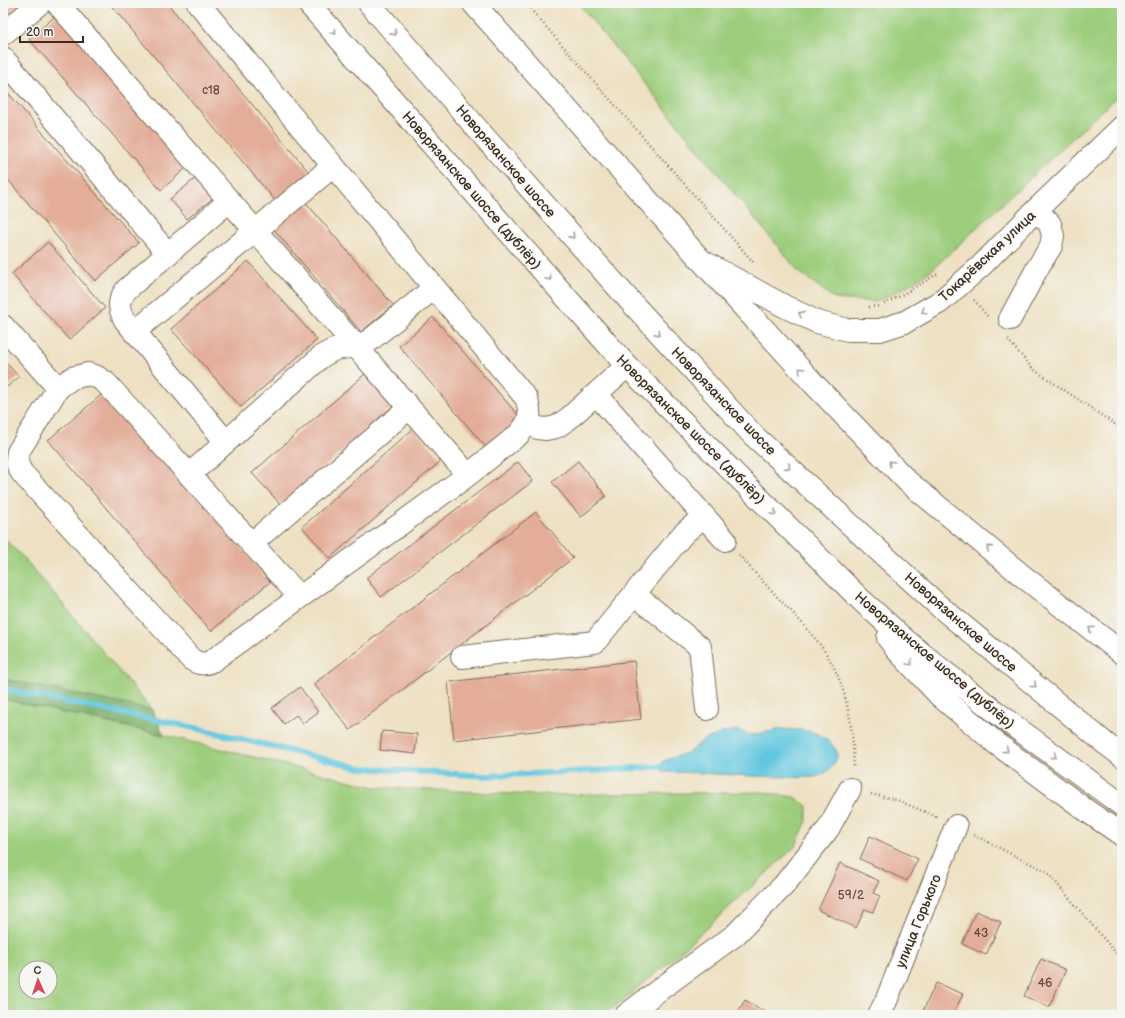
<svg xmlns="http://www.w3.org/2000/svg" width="1125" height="1018" viewBox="0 0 1125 1018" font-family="'Balsamiq Sans',sans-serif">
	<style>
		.green { fill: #9ccd7c; stroke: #6c7c4d; fill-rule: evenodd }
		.forest { fill: #7db06c; stroke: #5c6d45 }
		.water { fill: #61c7df; stroke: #4e787e }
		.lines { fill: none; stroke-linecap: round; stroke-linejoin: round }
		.stream { stroke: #61c7df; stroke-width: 6 }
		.building { fill: #e3ad99 }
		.minor-casing { stroke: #7a6a58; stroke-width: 24 }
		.major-casing { stroke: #7a6a58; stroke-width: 24 }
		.highway-casing { stroke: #7a6a58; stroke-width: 24 }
		.path { stroke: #7a6a58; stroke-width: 2.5; stroke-dasharray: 1 3; stroke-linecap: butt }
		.minor { stroke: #fff; stroke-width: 22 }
		.major { stroke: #fff; stroke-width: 22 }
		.highway { stroke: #fff; stroke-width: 22 }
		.oneway { stroke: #a79f9a }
		.labels { text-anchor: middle; stroke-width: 3; stroke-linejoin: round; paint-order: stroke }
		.number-label { font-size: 12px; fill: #654b3d }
		.street-label { font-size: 14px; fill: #3b2a1e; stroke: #f6f6f2 }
	</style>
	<rect width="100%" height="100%" fill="#f6f6f2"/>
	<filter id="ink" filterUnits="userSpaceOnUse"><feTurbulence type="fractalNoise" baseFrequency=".025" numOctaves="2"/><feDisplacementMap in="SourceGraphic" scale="8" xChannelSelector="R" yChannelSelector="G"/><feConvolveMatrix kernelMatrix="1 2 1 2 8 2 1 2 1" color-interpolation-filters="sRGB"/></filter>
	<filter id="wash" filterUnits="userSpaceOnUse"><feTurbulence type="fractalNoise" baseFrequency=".012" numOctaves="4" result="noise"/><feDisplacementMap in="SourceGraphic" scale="16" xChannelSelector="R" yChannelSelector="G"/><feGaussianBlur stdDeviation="0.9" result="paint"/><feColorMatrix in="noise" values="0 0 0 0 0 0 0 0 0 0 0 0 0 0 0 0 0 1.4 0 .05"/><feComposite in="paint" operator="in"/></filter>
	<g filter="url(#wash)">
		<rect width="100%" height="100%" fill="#eee1c3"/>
		<path class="green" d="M578 3H1122V92L933 269 904 288 875 302 835 299 798 271Z
			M3 538 23 557 152 710 3 679Z
			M3 699 164 735 375 787 536 795 763 792 794 797 807 806V821L795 847 665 966 604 1015H3ZM26 968H50V992H26Z"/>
		<path class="forest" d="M3 679 152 710 164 735 3 699Z"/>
		<path class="water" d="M782 729C792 730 803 729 812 732 820 734 836 745 837 753 838 765 824 776 813 777 805 778 795 777 786 777 745 777 705 772 664 772L659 767 664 761 689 752 704 740 722 733 737 730 751 735Z"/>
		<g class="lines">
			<path class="stream" d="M3 689 200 729 361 768 487 776 609 770 666 766"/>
		</g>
		<g id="blocks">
			<path class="building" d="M3 3H35L3 23Z
				M109 3H167L313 177 279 205Z
				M62 10 193 162 161 190 29 39Z
				M3 87 139 243 95 281 3 174Z
				M202 173 219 193 187 219 170 199Z
				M303 199 393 305 361 332 271 226Z
				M48 242 105 308 69 340 12 274Z
				M248 261 317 340 241 407 171 329Z
				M433 317 524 422 490 452 399 346Z
				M3 359 19 377 3 390Z
				M365 374 393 406 281 505 252 473Z
				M107 390 270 582 211 631 48 440Z
				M414 428 442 460 330 558 302 527Z
				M578 461 606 496 581 517 552 482Z
				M518 462 533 481 381 597 366 578Z
				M536 512 573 558 350 730 314 684Z
				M634 661 641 719 454 740 448 682Z
				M300 687 318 712 303 723 296 715 284 724 272 708Z
				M382 731 417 734 415 754 380 750Z
				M870 836 918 859 907 881 860 859Z
				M840 863 879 881 873 893 880 896 873 912 865 909 856 928 818 910Z
				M976 911 1001 922 986 955 962 944Z
				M1041 959 1066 970 1049 1007 1024 996Z
				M936 983 963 994 953 1015H921Z
				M745 1000 770 1015H736Z"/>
		</g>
	</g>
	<g filter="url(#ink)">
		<use href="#blocks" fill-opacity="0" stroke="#7a6a58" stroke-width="1"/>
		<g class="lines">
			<defs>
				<path id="minor" d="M57 3 468 475
					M198 3 526 398C532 415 530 422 518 435L468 475 212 661C204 665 198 664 191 659L22 473 18 466 17 459 18 452 58 388 72 378 88 374 97 377 105 382 300 597
					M308 3 564 295 627 366 860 599 904 639 947 674 1014 726 1122 805
					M3 34 40 3
					M3 58 168 254
					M1010 319 1038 267 1051 246 1053 236 1050 224 1036 210
					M3 326 58 388
					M134 332 333 166
					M596 394 725 540
					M528 422 538 428 546 429 556 427 568 419 627 366
					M226 442 125 320C118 307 118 300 127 289L229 201
					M189 475 322 356 335 349 355 346 369 341 434 288
					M251 544 409 408
					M634 594 700 647 707 709
					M888 638 896 649 940 696 997 744 1090 813 1122 835
					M462 657 595 642 683 534 704 516
					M626 1015 663 987 735 935 784 885 828 829 850 789
					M879 1015 886 1001 956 826"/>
				<path id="major" d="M704 262 786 307 817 322 848 330H880L905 322 940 302 981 266 1036 210 1122 127"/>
				<path id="highway" d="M369 3 480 132 630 301 753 435 939 606 1106 744 1122 756
					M473 3 699 258 814 384 907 481 1024 577 1122 653"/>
			</defs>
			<use href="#minor" class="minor-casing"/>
			<use href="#major" class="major-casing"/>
			<use href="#highway" class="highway-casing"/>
			<path class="path" d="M525 3 755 264
				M974 300 989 318
				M884 304 900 296 937 274
				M869 307 880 306
				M1008 340 1033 369 1122 429
				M739 555C756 574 773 593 791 611 806 628 822 644 832 664 849 695 853 733 854 768
				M871 794 897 800 937 817
				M974 835 1047 872 1122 960"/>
			<use href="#minor" class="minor"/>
			<use href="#major" class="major"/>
			<use href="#highway" class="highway"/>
		</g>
		<defs><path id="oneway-chevron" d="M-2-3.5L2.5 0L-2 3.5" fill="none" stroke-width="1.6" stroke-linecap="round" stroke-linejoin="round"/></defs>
		<g class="oneway">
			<use href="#oneway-chevron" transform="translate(334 32) rotate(49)"/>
			<use href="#oneway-chevron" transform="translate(394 33) rotate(49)"/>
			<use href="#oneway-chevron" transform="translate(572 236) rotate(48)"/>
			<use href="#oneway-chevron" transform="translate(549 278) rotate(49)"/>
			<use href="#oneway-chevron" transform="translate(924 311) rotate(150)"/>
			<use href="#oneway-chevron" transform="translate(801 314) rotate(-154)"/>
			<use href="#oneway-chevron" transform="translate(658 333) rotate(48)"/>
			<use href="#oneway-chevron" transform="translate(801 370) rotate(-133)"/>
			<use href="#oneway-chevron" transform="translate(891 463) rotate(-134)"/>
			<use href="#oneway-chevron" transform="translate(788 467) rotate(43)"/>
			<use href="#oneway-chevron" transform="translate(774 513) rotate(45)"/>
			<use href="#oneway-chevron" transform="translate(989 548) rotate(-140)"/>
			<use href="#oneway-chevron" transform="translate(1091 629) rotate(-143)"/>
			<use href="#oneway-chevron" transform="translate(910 663) rotate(47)"/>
			<use href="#oneway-chevron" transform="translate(1034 685) rotate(40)"/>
			<use href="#oneway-chevron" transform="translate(1006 750) rotate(37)"/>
			<use href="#oneway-chevron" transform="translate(1054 756) rotate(36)"/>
		</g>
	</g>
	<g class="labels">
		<g class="number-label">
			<text x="211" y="94">с18</text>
			<text x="851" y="899">59/2</text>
			<text x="981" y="937">43</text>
			<text x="1045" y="987">46</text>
		</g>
		<g class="street-label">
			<text transform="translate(506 161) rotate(49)" y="5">Новорязанское шоссе</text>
			<text transform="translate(472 190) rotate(49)" y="5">Новорязанское шоссе (дублёр)</text>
			<text transform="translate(987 256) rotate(-43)" y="5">Токарёвская улица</text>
			<text transform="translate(724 401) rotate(46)" y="5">Новорязанское шоссе</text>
			<text transform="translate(691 429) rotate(45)" y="5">Новорязанское шоссе (дублёр)</text>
			<text transform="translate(961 622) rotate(41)" y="5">Новорязанское шоссе</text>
			<text transform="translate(935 660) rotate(40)" y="5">Новорязанское шоссе (дублёр)</text>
			<text transform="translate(918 921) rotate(-68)" y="5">улица Горького</text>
		</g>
	</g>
	<rect width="1125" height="1018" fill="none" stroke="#f6f6f2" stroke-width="16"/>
	<g transform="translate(38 980) rotate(357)"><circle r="19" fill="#f6f6f2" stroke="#aba49d"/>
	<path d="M0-3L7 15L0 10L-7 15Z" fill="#d1495b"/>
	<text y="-6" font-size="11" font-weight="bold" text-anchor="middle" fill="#3b2a1e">С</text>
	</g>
	<path d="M20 36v6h63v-6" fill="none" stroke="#3b2a1e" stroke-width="2"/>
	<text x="26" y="36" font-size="12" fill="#3b2a1e" stroke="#f6f6f2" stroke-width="3" paint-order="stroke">20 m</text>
</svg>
